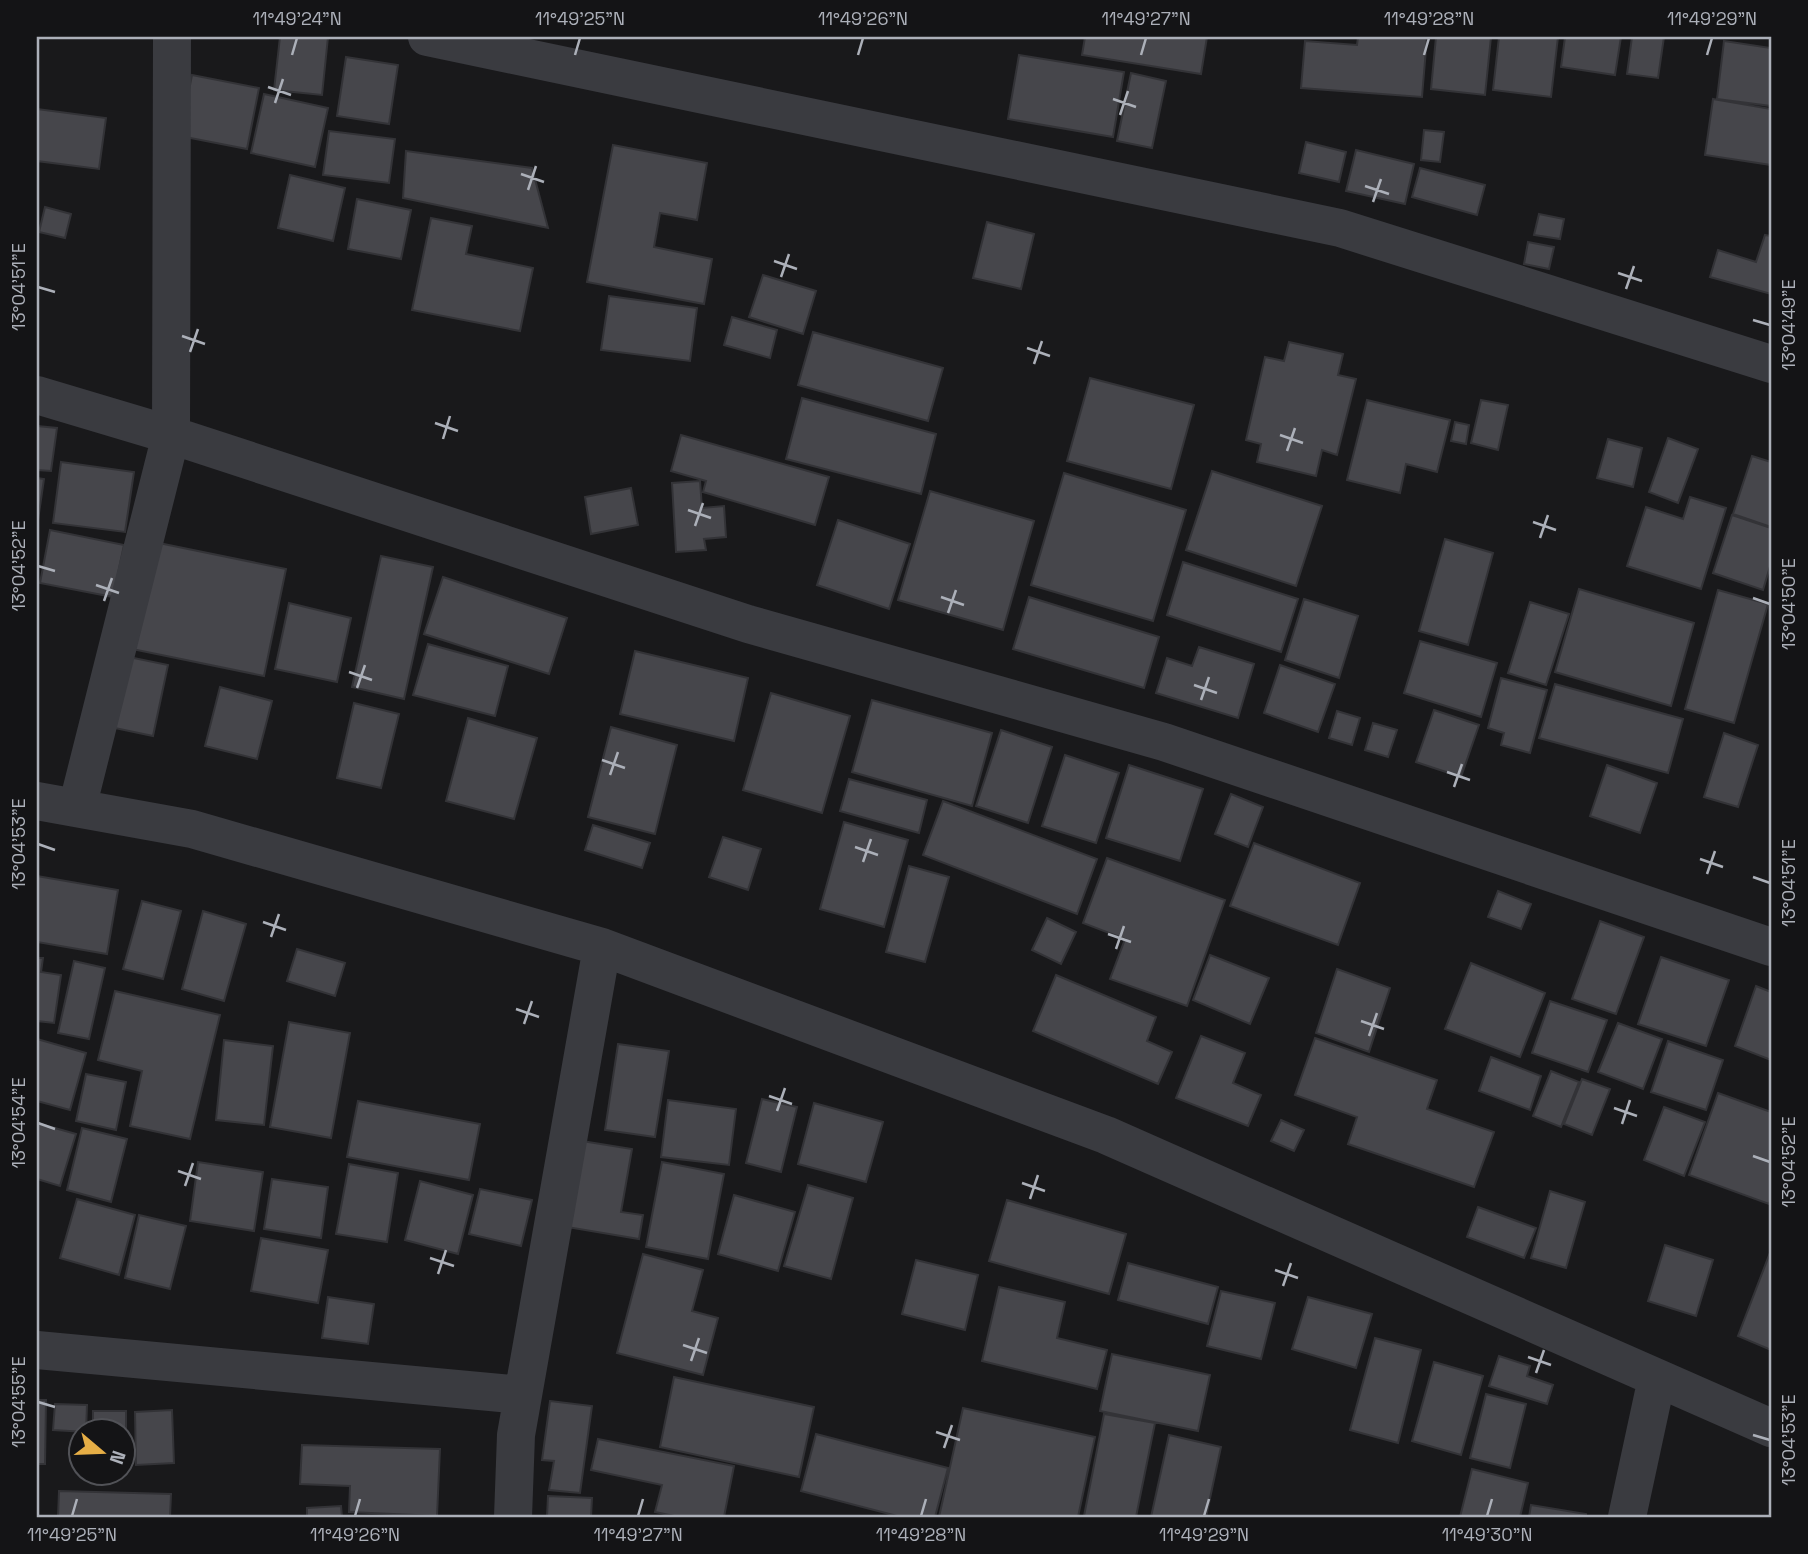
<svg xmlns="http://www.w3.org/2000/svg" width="1808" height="1554" viewBox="0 0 1808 1554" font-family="'Space Grotesk',sans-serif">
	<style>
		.building { fill: #46464b; stroke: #333337; stroke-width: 2 }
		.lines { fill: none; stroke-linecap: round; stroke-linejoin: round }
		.street { stroke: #3a3b40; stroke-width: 38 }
		.ticks { fill: none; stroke: #acb0b9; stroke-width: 2.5 }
		.neatline { fill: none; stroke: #acb0b9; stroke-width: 2.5 }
		.ticks-label { font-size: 18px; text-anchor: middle; fill: #acb0b9 }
	</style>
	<rect width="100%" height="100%" fill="#19191b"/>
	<path class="building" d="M280 37H328L322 95 274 90Z
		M1085 37H1207L1201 74 1082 55Z
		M1358 37H1427L1422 97 1301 88 1305 41 1357 45Z
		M1436 37H1491L1485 95 1431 89Z
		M1499 37H1558L1551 97 1493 90Z
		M1565 37H1621L1615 75 1561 67Z
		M1632 37H1664L1658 78 1627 74Z
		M1724 41 1771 48V106L1717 99Z
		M1019 55 1124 72 1113 137 1008 119Z
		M346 57 398 65 389 124 337 116Z
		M1131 73 1166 81 1152 148 1117 141Z
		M192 75 259 88 247 149 180 136Z
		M264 94 328 108 315 167 251 153Z
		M1713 99 1771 109V165L1705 155Z
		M37 109 106 118 99 169 37 161Z
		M1424 130 1444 132 1440 162 1421 160Z
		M329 131 395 139 389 183 323 175Z
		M1306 142 1346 152 1339 182 1299 173Z
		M613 145 707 163 697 220 660 213 654 247 712 259 704 304 587 282Z
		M1356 150 1414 164 1405 204 1346 191Z
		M406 151 532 168 548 228 403 198Z
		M1420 168 1485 185 1477 215 1412 197Z
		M290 175 345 188 333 241 278 228Z
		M357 199 411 210 401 259 348 249Z
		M45 207 71 214 65 238 39 232Z
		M1539 214 1564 219 1560 239 1534 235Z
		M431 218 472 226 466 254 533 268 520 331 412 310Z
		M987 222 1034 234 1021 289 973 278Z
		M1765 235 1771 236V294L1710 277 1718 250 1756 262Z
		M1528 242 1554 247 1549 269 1524 264Z
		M763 275 816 291 803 334 749 317Z
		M609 296 697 308 690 361 601 350Z
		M732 317 777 330 770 358 724 345Z
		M813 332 943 368 928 421 798 385Z
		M1289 342 1343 354 1338 375 1356 379 1337 455 1322 450 1316 476 1257 462 1261 444 1246 440 1265 357 1284 361Z
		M1090 378 1194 405 1171 489 1067 461Z
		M802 398 936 434 921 494 786 459Z
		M1367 400 1450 420 1437 472 1406 464 1400 493 1347 480Z
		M1481 400 1508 405 1498 450 1471 443Z
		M1455 422 1469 425 1466 444 1451 441Z
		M37 426 57 428 51 471 37 470Z
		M681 435 829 477 815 525 703 492 706 481 671 471Z
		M1668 438 1698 449 1678 503 1649 492Z
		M1608 439 1642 448 1633 487 1597 478Z
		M1752 456 1771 462V527L1733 514Z
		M61 462 134 472 125 532 53 523Z
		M1212 471 1322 506 1296 586 1186 550Z
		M1064 473 1186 510 1153 621 1031 585Z
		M37 478 44 479 37 527Z
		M700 481 702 508 724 506 726 537 704 539 706 550 676 552 672 483Z
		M631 488 638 525 591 534 585 497Z
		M930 491 1034 521 1003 630 898 600Z
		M1690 497 1726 508 1701 589 1627 566 1646 507 1683 519Z
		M1732 515 1771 528V563L1763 590 1713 573Z
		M838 520 910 544 889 609 817 585Z
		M50 530 124 545 113 597 40 583Z
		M1445 539 1493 553 1468 645 1419 631Z
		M154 542 286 569 264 676 132 649Z
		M381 556 433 567 404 699 352 687Z
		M1183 562 1298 599 1281 652 1167 615Z
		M443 577 567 618 549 674 424 634Z
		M1579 589 1694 623 1671 706 1555 672Z
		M1718 590 1768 604 1734 723 1685 709Z
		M1029 597 1159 637 1144 688 1013 649Z
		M1304 599 1358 616 1339 678 1285 660Z
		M1530 602 1569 614 1546 685 1508 673Z
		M289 603 351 618 337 682 275 669Z
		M1420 641 1497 663 1481 717 1404 693Z
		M428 644 508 666 495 716 413 695Z
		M1199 647 1254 664 1238 718 1156 693 1167 658 1192 666Z
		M635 651 748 678 734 741 620 714Z
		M124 656 168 665 153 736 110 727Z
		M1280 665 1335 684 1318 732 1264 713Z
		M1501 678 1547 690 1530 753 1501 745 1504 733 1488 728Z
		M1555 684 1683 719 1668 773 1539 738Z
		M220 687 272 701 257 759 205 746Z
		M771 693 850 716 822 813 743 790Z
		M872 700 992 733 972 806 852 772Z
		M354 703 399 714 381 788 337 778Z
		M1434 710 1479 725 1461 777 1416 762Z
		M1337 711 1360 718 1352 745 1329 738Z
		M468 718 537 738 514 819 446 801Z
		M1373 723 1397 730 1388 757 1365 750Z
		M611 727 677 745 655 834 588 817Z
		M1001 730 1052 747 1028 823 976 806Z
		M1724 733 1758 745 1738 807 1704 797Z
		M1065 755 1119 773 1096 843 1042 826Z
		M1129 765 1203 789 1180 861 1106 838Z
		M1607 765 1657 783 1640 833 1590 816Z
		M849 779 927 800 919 833 840 811Z
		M1231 794 1263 807 1248 847 1215 834Z
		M943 801 1097 859 1077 914 923 855Z
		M844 822 908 840 884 927 820 909Z
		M593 825 650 843 642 868 585 850Z
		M723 837 761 849 748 890 709 877Z
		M1254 843 1360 883 1338 945 1230 906Z
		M1107 858 1225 900 1187 1006 1110 979 1125 939 1083 923Z
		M909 866 949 877 925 962 886 952Z
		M37 876 118 890 107 954 37 942Z
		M1498 891 1531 904 1521 929 1488 917Z
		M142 901 181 911 163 979 123 969Z
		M203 911 246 924 224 1001 182 989Z
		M1047 918 1076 932 1061 964 1032 950Z
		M1600 921 1644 937 1616 1014 1572 999Z
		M297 949 345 963 335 996 287 981Z
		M1210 955 1269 978 1250 1024 1193 1000Z
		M1661 957 1729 980 1706 1046 1638 1024Z
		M37 958H43L41 972 61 975 54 1023 37 1021Z
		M74 961 105 968 89 1039 58 1033Z
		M1471 963 1545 993 1520 1057 1445 1029Z
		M1337 969 1390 988 1369 1052 1316 1033Z
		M1056 975 1156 1017 1147 1041 1172 1052 1158 1084 1033 1031Z
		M1756 986 1771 992V1060L1735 1046Z
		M115 991 220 1015 190 1139 130 1126 142 1071 98 1060Z
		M1550 1001 1607 1020 1588 1072 1532 1053Z
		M289 1022 350 1033 331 1138 270 1127Z
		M1618 1023 1662 1039 1643 1089 1598 1072Z
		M1201 1036 1245 1053 1233 1083 1261 1095 1248 1126 1176 1098Z
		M1315 1038 1437 1080 1427 1109 1494 1132 1474 1187 1348 1144 1357 1117 1295 1095Z
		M37 1039 86 1053 70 1110 37 1101Z
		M224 1040 273 1046 264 1125 216 1120Z
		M1668 1041 1723 1060 1706 1110 1651 1092Z
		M618 1044 669 1051 655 1137 605 1130Z
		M1491 1057 1541 1076 1530 1110 1479 1091Z
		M1551 1071 1579 1082 1561 1127 1533 1116Z
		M86 1074 126 1082 116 1130 76 1121Z
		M1582 1079 1610 1089 1592 1135 1564 1124Z
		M1718 1093 1771 1112V1198L1769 1204 1689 1175Z
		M762 1099 797 1107 781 1172 746 1163Z
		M668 1100 736 1109 729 1165 661 1157Z
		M358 1101 480 1124 469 1180 347 1157Z
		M814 1103 883 1122 866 1182 798 1164Z
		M1664 1107 1705 1122 1684 1176 1644 1160Z
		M1281 1120 1304 1130 1294 1151 1271 1141Z
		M37 1123 76 1134 60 1186 37 1179Z
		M82 1128 127 1139 111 1202 67 1190Z
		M582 1141 632 1149 621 1212 643 1215 639 1239 567 1227Z
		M198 1162 263 1172 254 1231 190 1221Z
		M662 1162 724 1174 708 1259 646 1247Z
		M349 1164 398 1173 387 1242 336 1234Z
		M272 1179 328 1187 321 1238 264 1229Z
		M420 1181 473 1195 458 1254 405 1240Z
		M808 1185 853 1198 831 1279 784 1266Z
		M480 1189 532 1200 521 1246 469 1234Z
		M1550 1191 1585 1202 1566 1268 1531 1258Z
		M734 1195 795 1212 778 1271 718 1254Z
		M77 1199 135 1215 119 1275 60 1258Z
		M1007 1200 1126 1234 1109 1294 989 1261Z
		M1478 1207 1536 1228 1524 1258 1467 1237Z
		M139 1215 186 1226 170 1289 125 1278Z
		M261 1238 328 1250 318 1303 251 1291Z
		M1665 1245 1713 1260 1696 1316 1648 1301Z
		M1771 1250V1350L1738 1336Z
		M643 1254 703 1270 692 1311 718 1318 703 1375 617 1353Z
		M916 1260 978 1275 965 1330 902 1314Z
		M1128 1263 1218 1287 1208 1324 1118 1300Z
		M999 1287 1065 1302 1057 1338 1107 1350 1097 1389 982 1361Z
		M1221 1291 1275 1303 1261 1359 1207 1346Z
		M328 1297 374 1304 368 1344 322 1338Z
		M1308 1297 1372 1314 1356 1368 1292 1349Z
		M1375 1338 1421 1350 1398 1443 1350 1430Z
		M1112 1354 1210 1375 1198 1431 1100 1411Z
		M1499 1356 1530 1366 1527 1376 1553 1385 1547 1404 1489 1386Z
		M1434 1362 1483 1376 1461 1455 1412 1441Z
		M674 1377 814 1407 799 1477 660 1447Z
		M1486 1394 1526 1404 1510 1468 1470 1458Z
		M37 1400H46L45 1464H37Z
		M550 1401 592 1406 580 1493 549 1490 554 1461 542 1460Z
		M55 1404 87 1405 86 1432 53 1430Z
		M963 1408 1095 1437 1078 1517H939Z
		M172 1410 174 1463 136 1465 135 1412Z
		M93 1411H126V1456H122V1432H93Z
		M1104 1414 1155 1423 1136 1517 1084 1516Z
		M816 1434 948 1468 935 1517H901L801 1491Z
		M1169 1435 1221 1447 1206 1517H1151Z
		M598 1439 734 1466 724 1517H679L655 1512 662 1485 591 1470Z
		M302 1445 440 1449 437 1516 349 1512 350 1486 300 1484Z
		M1472 1469 1528 1483 1520 1517H1460Z
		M59 1491 171 1494 170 1517H58Z
		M548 1496 592 1498 591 1517H547Z
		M1531 1505 1586 1514V1517H1529Z
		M341 1506 342 1517H307V1508Z"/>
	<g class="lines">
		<path class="street" d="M427 37 1340 228 1771 364
			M37 395 171 435 748 624 1164 742 1771 947
			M37 801 192 829 602 947 1106 1135 1771 1428
			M77 808 171 435 172 37
			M37 1350 523 1395
			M513 1517 516 1435 602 947
			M1627 1517 1657 1378"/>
	</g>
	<path class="ticks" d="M292 55 297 38M575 55 580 38M858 55 863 38M1141 55 1146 38M1424 55 1429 38M1707 55 1712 38M268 87 291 95M1113 99 1136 107M275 103 283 79M1120 115 1128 91M521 174 544 182M1365 186 1389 194M528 190 536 166M1373 202 1381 179M774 261 797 269M1618 273 1642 281M781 277 789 254M38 287 55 292M1626 289 1634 266M1753 320 1770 325M182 336 205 344M1027 348 1050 356M190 352 198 329M1034 364 1042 341M435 423 458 431M1280 435 1303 443M443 439 450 416M1287 451 1295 428M688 510 711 518M1533 522 1556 530M695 526 703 503M1540 538 1548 515M38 566 55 571M96 585 119 593M941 597 964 605M1753 598 1770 604M104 601 112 578M948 613 956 590M349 672 372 680M1194 685 1217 693M357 688 365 665M1201 700 1209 677M602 760 625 768M1447 772 1470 780M610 775 618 752M1454 787 1462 764M38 844 55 850M855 847 878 855M1700 859 1723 867M863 862 871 839M1707 874 1715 851M1753 877 1770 883M263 922 286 930M1108 934 1131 942M271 937 279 914M1116 949 1124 926M516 1009 539 1017M1361 1021 1384 1029M524 1024 532 1001M1369 1036 1377 1013M769 1096 792 1104M1614 1108 1637 1116M777 1111 785 1088M38 1123 55 1129M1622 1124 1630 1100M1753 1156 1770 1162M178 1171 201 1179M1022 1183 1045 1191M185 1186 193 1163M1030 1199 1038 1175M430 1258 454 1266M1275 1270 1298 1278M438 1274 446 1250M1283 1286 1291 1263M683 1345 707 1353M1528 1357 1551 1365M691 1361 699 1338M1536 1373 1544 1350M38 1402 55 1407M936 1432 960 1440M1753 1435 1770 1440M944 1448 952 1425M72 1516 77 1499M355 1516 360 1499M638 1516 643 1499M921 1516 926 1499M1204 1516 1209 1499M1487 1516 1492 1499"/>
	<rect width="1808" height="1554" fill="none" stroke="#141416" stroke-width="77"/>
	<g transform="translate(102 1452) rotate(109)"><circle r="33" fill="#141416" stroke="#515257" stroke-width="2"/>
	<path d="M0-5L12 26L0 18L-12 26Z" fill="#e6ae46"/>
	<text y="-10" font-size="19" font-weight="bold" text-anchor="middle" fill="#acb0b9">N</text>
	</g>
	<rect x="38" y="38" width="1732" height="1478" class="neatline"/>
	<g class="ticks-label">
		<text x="297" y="25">11°49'24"N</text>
		<text x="580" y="25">11°49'25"N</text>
		<text x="863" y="25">11°49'26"N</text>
		<text x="1146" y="25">11°49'27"N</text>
		<text x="1429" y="25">11°49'28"N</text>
		<text x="1712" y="25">11°49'29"N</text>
		<text transform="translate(19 287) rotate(-90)" y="6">13°04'51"E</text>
		<text transform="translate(1789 325) rotate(-90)" y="6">13°04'49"E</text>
		<text transform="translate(19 566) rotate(-90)" y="6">13°04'52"E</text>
		<text transform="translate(1789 604) rotate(-90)" y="6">13°04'50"E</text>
		<text transform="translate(19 844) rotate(-90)" y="6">13°04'53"E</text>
		<text transform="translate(1789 883) rotate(-90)" y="6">13°04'51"E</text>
		<text transform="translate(19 1123) rotate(-90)" y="6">13°04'54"E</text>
		<text transform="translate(1789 1162) rotate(-90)" y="6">13°04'52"E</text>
		<text transform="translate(19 1402) rotate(-90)" y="6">13°04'55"E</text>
		<text transform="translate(1789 1440) rotate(-90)" y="6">13°04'53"E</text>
		<text x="72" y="1541">11°49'25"N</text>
		<text x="355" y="1541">11°49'26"N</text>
		<text x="638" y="1541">11°49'27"N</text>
		<text x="921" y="1541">11°49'28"N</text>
		<text x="1204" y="1541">11°49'29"N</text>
		<text x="1487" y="1541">11°49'30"N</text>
	</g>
</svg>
